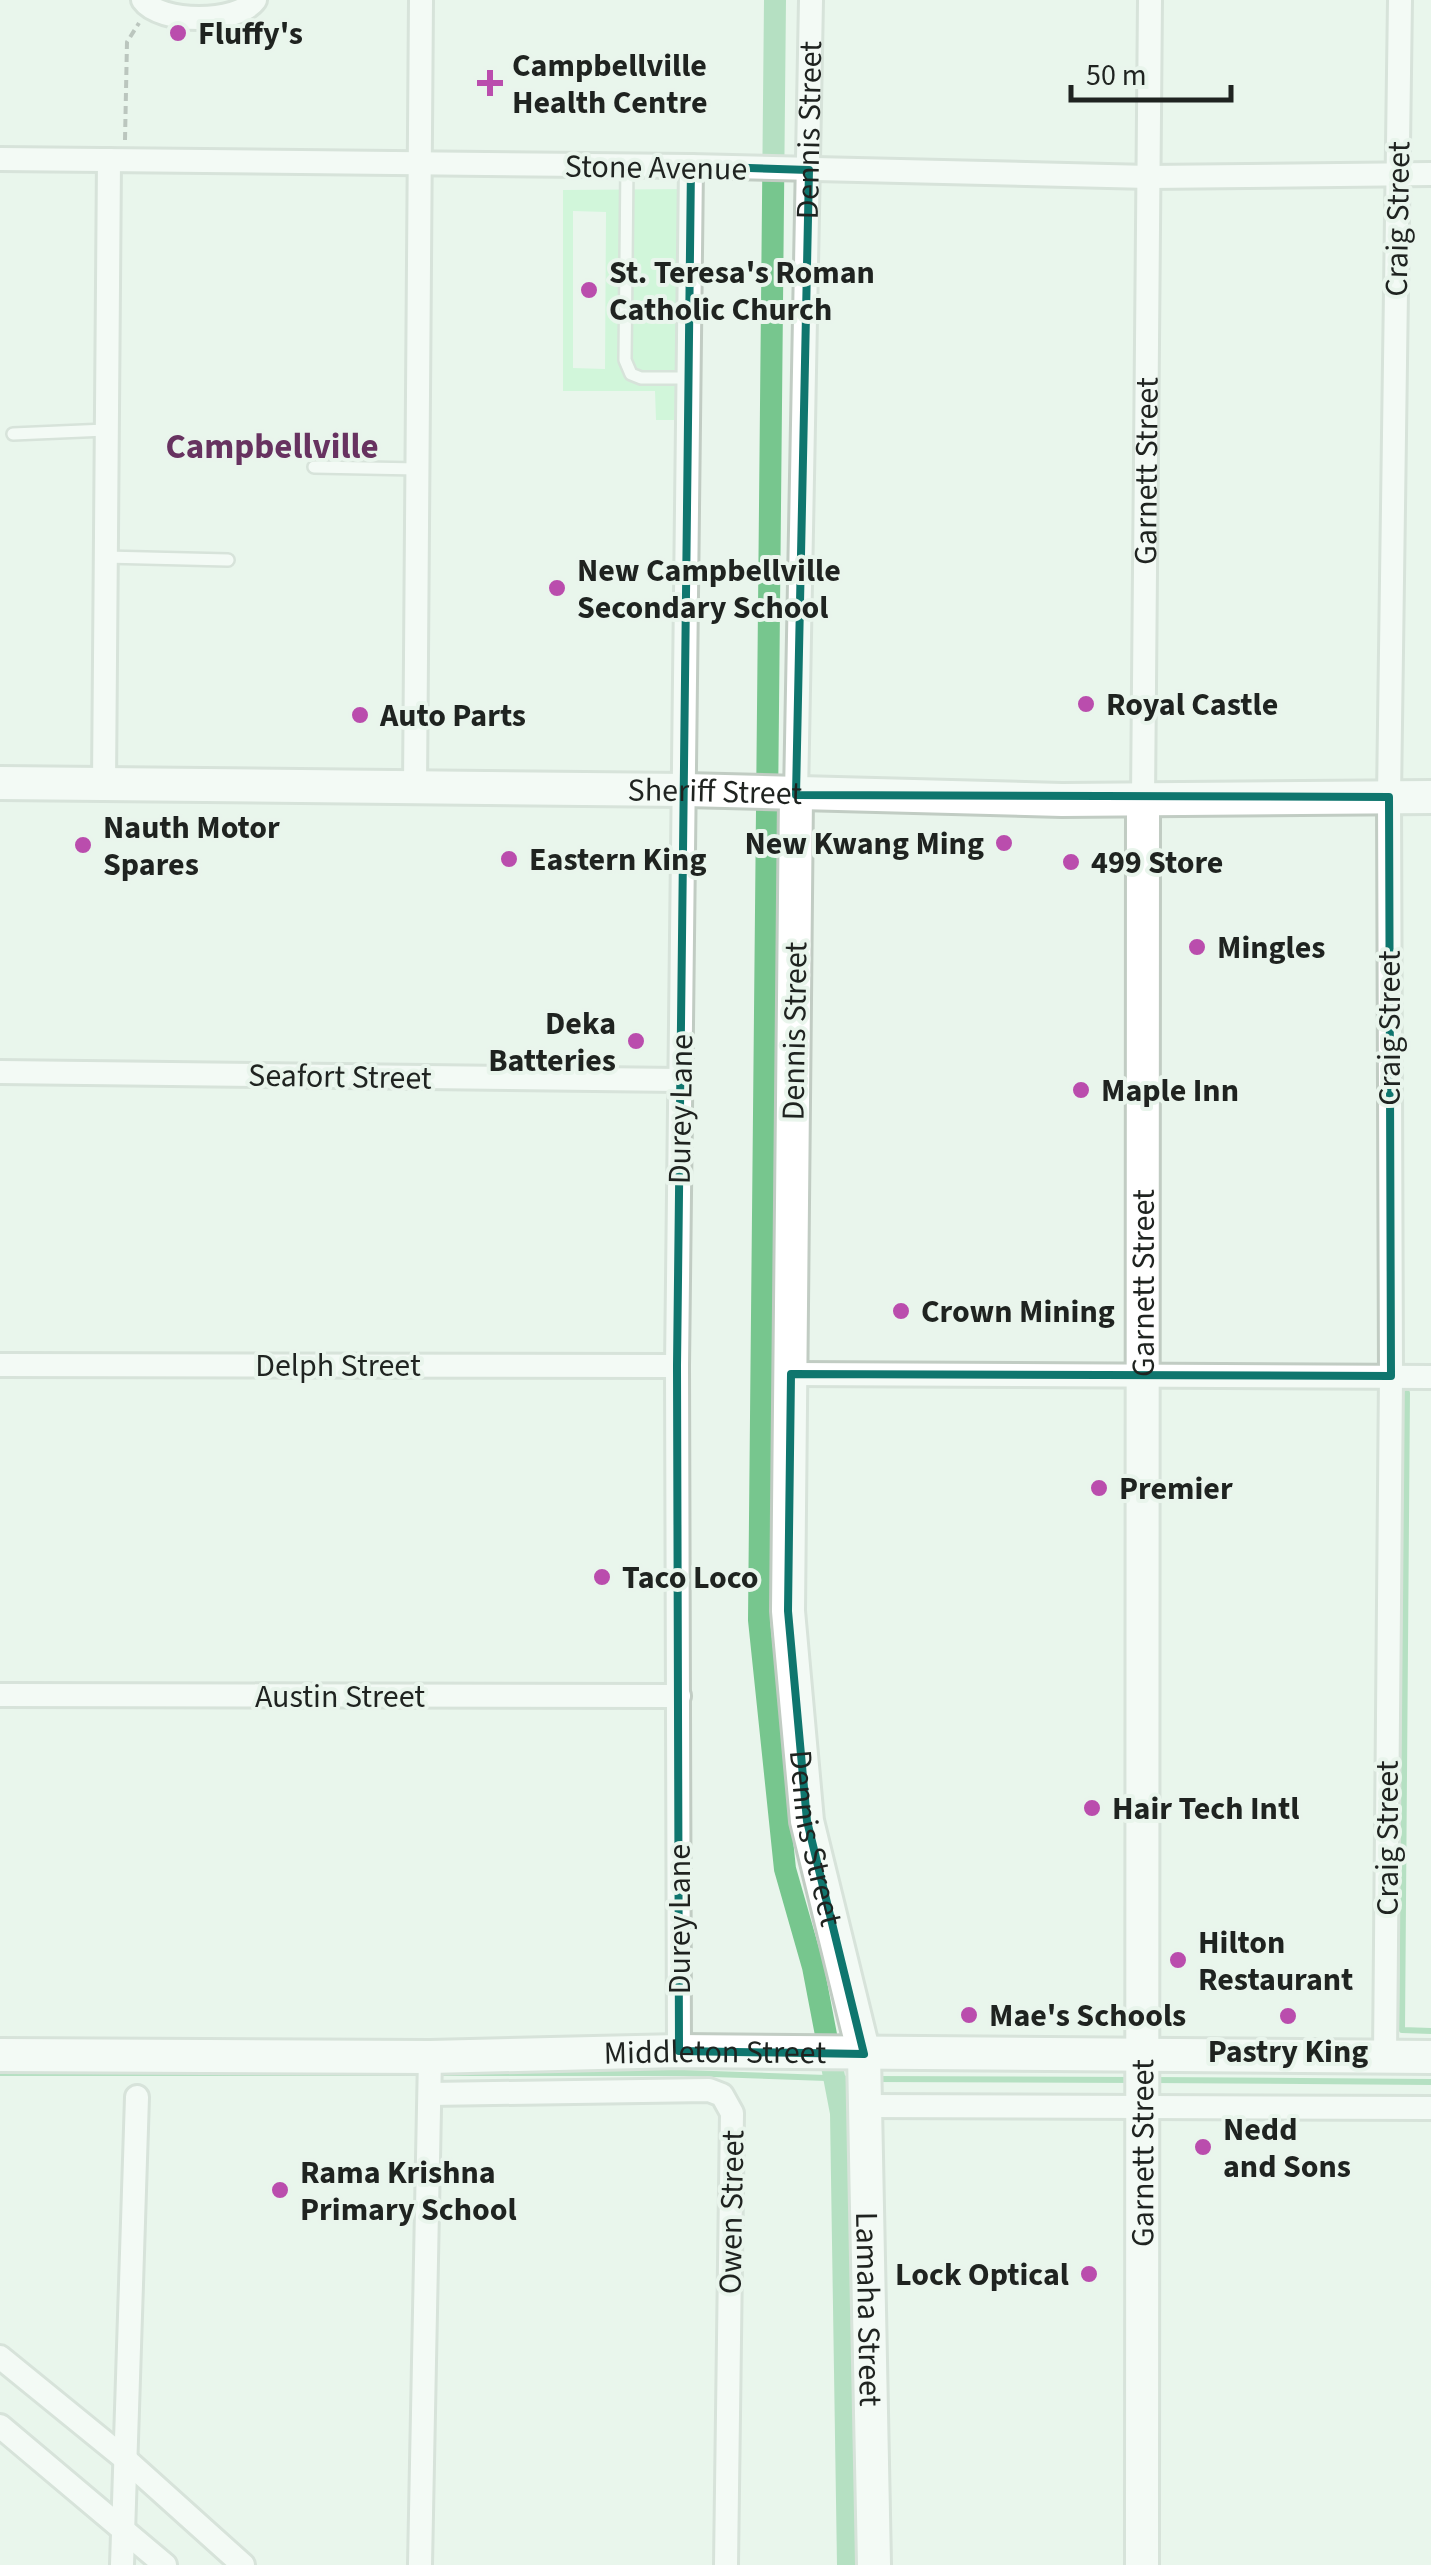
<svg xmlns="http://www.w3.org/2000/svg" width="1431" height="2565" viewBox="0 0 1431 2565" font-family="'Source Sans 3',sans-serif">
	<style>
		.green { fill: #b3f6c4; fill-rule: evenodd }
		.lines { fill: none; stroke-linecap: round; stroke-linejoin: round }
		.stream { stroke: #77c68e; stroke-width: 6 }
		.canal { stroke: #77c68e; stroke-width: 22 }
		.lane-casing { stroke: #c1ccc3; stroke-width: 16 }
		.street-casing { stroke: #c1ccc3; stroke-width: 28 }
		.secondary-casing { stroke: #c1ccc3; stroke-width: 38 }
		.path { stroke: #848c86; stroke-width: 4; stroke-dasharray: 8 5; stroke-linecap: butt }
		.lane { stroke: #fff; stroke-width: 11 }
		.street { stroke: #fff; stroke-width: 22 }
		.secondary { stroke: #fff; stroke-width: 32 }
		.marked { fill: none; stroke: #0f766e; stroke-width: 8; stroke-linejoin: round }
		.poi-dot { fill: #ba4dad; stroke: #e9f5ec; stroke-width: 4 }
		.labels { text-anchor: middle; stroke-width: 8; stroke-linejoin: round; paint-order: stroke }
		.poi-label { font-size: 32px; font-weight: bold; fill: #1f2320; stroke: #e9f5ec; text-anchor: start }
		.street-label { font-size: 32px; fill: #1f2320; stroke: #e9f5ec }
		.neighbourhood-label { font-size: 35px; font-weight: bold; fill: #673260; stroke: #e9f5ec }
	</style>
	<rect width="100%" height="100%" fill="#e9f5ec"/>
	<path class="green" d="M686 189 683 420H656L655 391H563V190ZM573 211 606 212 605 369 573 368Z"/>
	<g class="lines">
		<path class="stream" d="M1407 1393 1402 2030 1431 2031
			M0 2073H684L855 2079
			M872 2079 1135 2080
			M1152 2080 1431 2082"/>
		<path class="canal" d="M775 0 759 1620 785 1869 813 1967 841 2113 848 2565"/>
		<defs>
			<path id="lane" d="M627 165 625 360 631 374 641 378H689
				M13 434 106 430
				M314 467 418 469
				M105 557 228 560"/>
			<g id="street">
				<path d="M143 0C160 24 238 24 255 0"/>
				<path d="M0 159 691 166 1149 177 1431 174"/>
				<path d="M104 784 109 160"/>
				<path d="M415 787 421 0"/>
				<path id="s1" d="M796 795 811 0"/>
				<path id="s2" d="M1143 799 1150 0"/>
				<path d="M0 1072 680 1080"/>
				<path d="M0 1365 677 1366"/>
				<path d="M791 1374 1431 1377"/>
				<path d="M0 1695 679 1696"/>
				<path d="M679 2051 677 1366 691 166"/>
				<path d="M1385 2057 1391 1376 1389 797 1400 0"/>
				<path d="M430 2094 709 2090 722 2095 732 2113 726 2565"/>
				<path d="M865 2106 1431 2108"/>
				<path d="M0 2357 124 2458 243 2565"/>
				<path d="M0 2426 165 2565"/>
				<path d="M122 2565 137 2097"/>
				<path d="M420 2565 430 2057"/>
			</g>
			<g id="secondary">
				<path id="s3" d="M0 783 686 790 1062 800 1431 797"/>
				<path id="s4" d="M796 795 788 1611 807 1821 864 2054 874 2565"/>
				<path id="s5" d="M0 2055 430 2057 679 2051 1431 2057"/>
				<path id="s6" d="M1142 2565 1143 799"/>
			</g>
		</defs>
		<use href="#lane" class="lane-casing"/>
		<use href="#street" class="street-casing"/>
		<use href="#secondary" class="secondary-casing"/>
		<path class="path" d="M125 140 127 42 139 23"/>
		<use href="#lane" class="lane"/>
		<use href="#street" class="street"/>
		<use href="#secondary" class="secondary"/>
	</g>
	<path d="M0 0H1431V2565H0ZM691 166 809 170 796 795 1389 797 1391 1376 791 1374 788 1611 807 1821 864 2054 679 2051 677 1366Z" fill="#e9f5ec" fill-opacity=".55" fill-rule="evenodd"/>
	<path class="marked" d="M691 166 809 170 796 795 1389 797 1391 1376 791 1374 788 1611 807 1821 864 2054 679 2051 677 1366Z"/>
	<g class="poi-dot">
		<circle cx="178" cy="33" r="10"/>
		<path d="M485 68h10v10h10v10h-10v10h-10v-10h-10v-10h10z"/>
		<circle cx="589" cy="290" r="10"/>
		<circle cx="557" cy="588" r="10"/>
		<circle cx="1086" cy="704" r="10"/>
		<circle cx="360" cy="715" r="10"/>
		<circle cx="1004" cy="843" r="10"/>
		<circle cx="83" cy="845" r="10"/>
		<circle cx="509" cy="859" r="10"/>
		<circle cx="1071" cy="862" r="10"/>
		<circle cx="1197" cy="947" r="10"/>
		<circle cx="636" cy="1041" r="10"/>
		<circle cx="1081" cy="1090" r="10"/>
		<circle cx="901" cy="1311" r="10"/>
		<circle cx="1099" cy="1488" r="10"/>
		<circle cx="602" cy="1577" r="10"/>
		<circle cx="1092" cy="1808" r="10"/>
		<circle cx="1178" cy="1960" r="10"/>
		<circle cx="969" cy="2015" r="10"/>
		<circle cx="1288" cy="2016" r="10"/>
		<circle cx="1203" cy="2147" r="10"/>
		<circle cx="280" cy="2190" r="10"/>
		<circle cx="1089" cy="2274" r="10"/>
	</g>
	<g class="labels">
		<g class="poi-label">
			<text x="198" y="44">Fluffy's</text>
			<text x="512" y="76">Campbellville<tspan x="512" dy="37">Health Centre</tspan></text>
			<text x="609" y="283">St. Teresa's Roman<tspan x="609" dy="37">Catholic Church</tspan></text>
			<text x="577" y="581">New Campbellville<tspan x="577" dy="37">Secondary School</tspan></text>
			<text x="1106" y="715">Royal Castle</text>
			<text x="380" y="726">Auto Parts</text>
			<text x="103" y="838">Nauth Motor<tspan x="103" dy="37">Spares</tspan></text>
			<text x="984" y="854" text-anchor="end">New Kwang Ming</text>
			<text x="529" y="870">Eastern King</text>
			<text x="1091" y="873">499 Store</text>
			<text x="1217" y="958">Mingles</text>
			<text x="616" y="1034" text-anchor="end">Deka<tspan x="616" dy="37">Batteries</tspan></text>
			<text x="1101" y="1101">Maple Inn</text>
			<text x="921" y="1322">Crown Mining</text>
			<text x="1119" y="1499">Premier</text>
			<text x="622" y="1588">Taco Loco</text>
			<text x="1112" y="1819">Hair Tech Intl</text>
			<text x="1198" y="1953">Hilton<tspan x="1198" dy="37">Restaurant</tspan></text>
			<text x="989" y="2026">Mae's Schools</text>
			<text x="1288" y="2062" text-anchor="middle">Pastry King</text>
			<text x="1223" y="2140">Nedd<tspan x="1223" dy="37">and Sons</tspan></text>
			<text x="300" y="2183">Rama Krishna<tspan x="300" dy="37">Primary School</tspan></text>
			<text x="1069" y="2285" text-anchor="end">Lock Optical</text>
		</g>
		<g class="street-label">
			<text dy="11" stroke="none"><textPath href="#s1" startOffset="665">Dennis Street</textPath></text>
			<text transform="translate(656 167) rotate(1)" y="11">Stone Avenue</text>
			<text transform="translate(1397 219) rotate(-89)" y="11">Craig Street</text>
			<text dy="11" stroke="none"><textPath href="#s2" startOffset="328">Garnett Street</textPath></text>
			<text dy="11" stroke="none"><textPath href="#s3" startOffset="715">Sheriff Street</textPath></text>
			<text transform="translate(1389 1028) rotate(-90)" y="11">Craig Street</text>
			<text transform="translate(794 1031) rotate(-89)" y="11">Dennis Street</text>
			<text transform="translate(340 1076) rotate(1)" y="11">Seafort Street</text>
			<text transform="translate(680 1109) rotate(-89)" y="11">Durey Lane</text>
			<text dy="11" stroke="none"><textPath href="#s6" startOffset="1282">Garnett Street</textPath></text>
			<text x="338" y="1376">Delph Street</text>
			<text x="340" y="1707">Austin Street</text>
			<text dy="11" stroke="none"><textPath href="#s4" startOffset="1045">Dennis Street</textPath></text>
			<text transform="translate(1387 1838) rotate(-90)" y="11">Craig Street</text>
			<text transform="translate(679 1919) rotate(-90)" y="11">Durey Lane</text>
			<text dy="11" stroke="none"><textPath href="#s5" startOffset="715">Middleton Street</textPath></text>
			<text dy="11" stroke="none"><textPath href="#s6" startOffset="412">Garnett Street</textPath></text>
			<text transform="translate(731 2212) rotate(-89)" y="11">Owen Street</text>
			<text dy="11" stroke="none"><textPath href="#s4" startOffset="1522">Lamaha Street</textPath></text>
		</g>
		<g class="neighbourhood-label">
			<text x="272" y="458">Campbellville</text>
		</g>
	</g>
	<path d="M1071 85v15h160v-15" fill="none" stroke="#1f2320" stroke-width="5"/>
	<text x="1086" y="85" font-size="30" fill="#1f2320" stroke="#e9f5ec" stroke-width="8" paint-order="stroke">50 m</text>
</svg>
